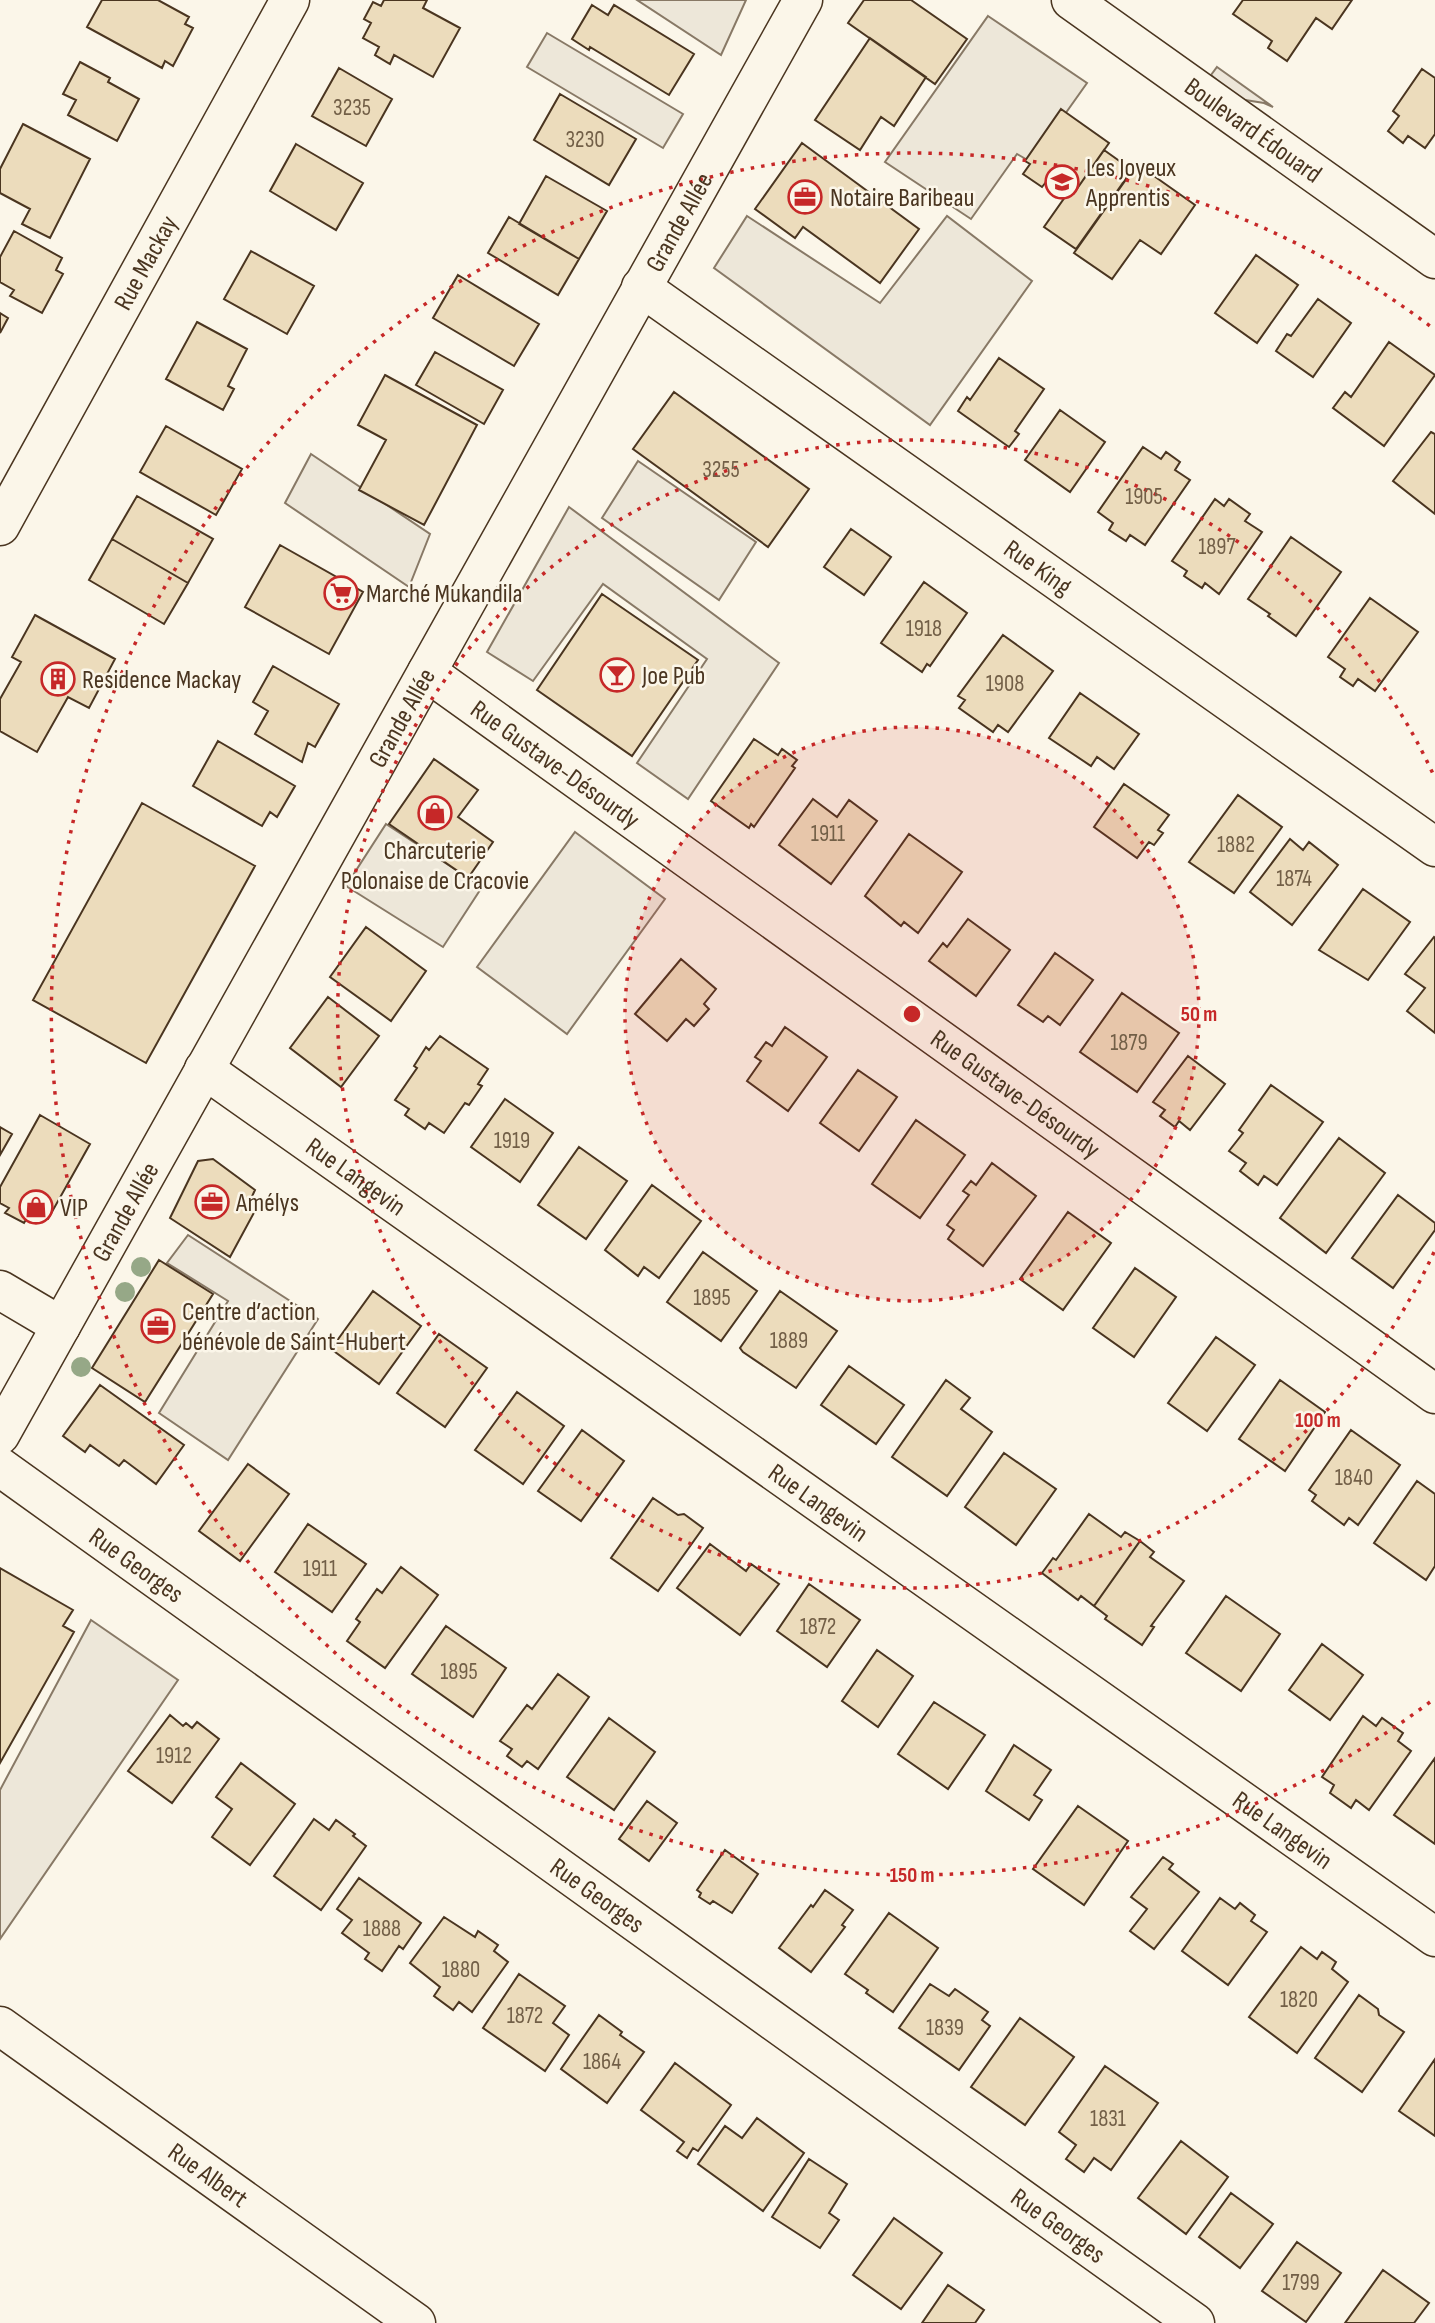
<svg xmlns="http://www.w3.org/2000/svg" width="1435" height="2323" viewBox="0 0 1435 2323" font-family="'Sofia Sans Condensed',sans-serif">
	<style>
		.green { fill: #ede6d9; stroke: #887966; stroke-width: 2 }
		.parking { fill: #ede7d9; stroke: #887966; stroke-width: 2 }
		.building { fill: #ecdcbc; stroke: #4a3520; stroke-width: 2 }
		.lines { fill: none; stroke-linecap: round; stroke-linejoin: round }
		.minor-casing { stroke: #4a3520; stroke-width: 41 }
		.major-casing { stroke: #4a3520; stroke-width: 41 }
		.minor { stroke: #fbf6e9; stroke-width: 38 }
		.major { stroke: #fbf6e9; stroke-width: 38 }
		.tree { fill: #96a887 }
		.ring { fill: none; stroke: #c62828; stroke-width: 3.5; stroke-dasharray: 3.5 7 }
		.labels { text-anchor: middle; stroke-width: 5; stroke-linejoin: round; paint-order: stroke }
		.number-label { font-size: 23px; fill: #725f47 }
		.street-label { font-size: 26px; fill: #4a3520; stroke: #fbf6e9 }
		.poi-label { font-size: 26px; fill: #4a3520; stroke: #fbf6e9; text-anchor: start }
		.centre { fill: #c62828; stroke: #fbf6e9; stroke-width: 3.5 }
		.ring-label { font-size: 21px; text-anchor: middle; font-weight: bold; fill: #c62828; stroke: #fbf6e9; stroke-width: 5; stroke-linejoin: round; paint-order: stroke }
	</style>
	<rect width="100%" height="100%" fill="#fbf6e9"/>
	<path class="green" d="M1217 67 1273 107 1264 103 1239 99 1211 75Z"/>
	<path class="parking" d="M637 0H746L721 55Z
		M988 16 1087 83 1031 162 1017 154 971 219 885 162Z
		M547 33 683 114 663 148 527 67Z
		M747 216 880 303 947 216 1032 281 930 425 714 268Z
		M311 454 430 534 409 587 285 503Z
		M638 461 756 542 719 600 602 518Z
		M569 507 779 663 688 799 637 763 707 659 603 584 533 681 487 652Z
		M386 824 482 887 443 947 346 886Z
		M575 832 665 899 567 1034 477 967Z
		M188 1235 318 1319 228 1460 159 1413 228 1301 167 1263Z
		M91 1620 178 1680 0 1939V1790Z"/>
	<path class="building" d="M102 0H158L189 17 185 24 193 28 173 66 165 61 162 68 87 27Z
		M384 0H427L423 8 460 28 433 77 394 55 390 64 375 55 379 47 363 38 371 23 364 19 373 2 381 6Z
		M864 0H911L967 39 935 84 848 23Z
		M1243 0H1352L1332 29 1316 18 1287 61 1268 48 1272 41 1233 14Z
		M592 5 608 15 614 5 694 54 669 95 590 47 589 50 572 39Z
		M870 38 926 77 894 126 881 117 860 150 815 120Z
		M80 62 110 78 108 82 139 99 117 141 68 115 76 100 63 94Z
		M339 68 392 99 366 146 312 116Z
		M1422 69 1435 78V134L1425 148 1408 136 1403 143 1388 131 1399 116 1393 111Z
		M560 94 636 139 609 185 534 140Z
		M1061 109 1109 143 1074 193 1070 190 1066 196 1046 182 1042 187 1023 174 1030 164 1025 161Z
		M23 124 90 159 50 238 22 224 30 209 0 193V169Z
		M802 143 919 229 880 283 803 227 795 238 755 209Z
		M296 144 363 183 336 230 270 191Z
		M1104 150 1132 170 1076 249 1044 227 1070 190 1074 193Z
		M1137 164 1195 205 1161 254 1140 240 1112 279 1074 253Z
		M546 176 607 211 579 259 519 224Z
		M509 217 579 259 558 295 488 253Z
		M14 231 62 258 56 270 63 274 42 313 10 296 14 290 0 282V257Z
		M251 251 314 286 287 334 224 299Z
		M1256 255 1298 285 1257 343 1215 313Z
		M458 275 539 324 514 366 433 318Z
		M1318 299 1351 323 1313 377 1276 351 1287 334 1291 336Z
		M0 313 8 318 0 333Z
		M197 322 247 349 228 386 234 389 223 410 166 379Z
		M1389 342 1435 375 1384 446 1333 408 1345 392 1351 397Z
		M435 352 503 390 484 424 416 385Z
		M999 358 1044 389 1015 431 1019 434 1009 447 958 411 967 397 970 400Z
		M385 375 477 425 424 525 359 490 386 440 358 425Z
		M674 392 809 489 768 547 633 449Z
		M1060 410 1105 442 1070 492 1025 460Z
		M166 426 242 469 216 515 140 472Z
		M1431 432 1435 434V514L1393 481Z
		M1143 447 1161 459 1166 452 1180 462 1175 470 1190 480 1145 545 1130 535 1126 541 1109 530 1113 523 1098 512Z
		M137 496 213 539 188 583 112 539Z
		M1215 499 1224 506 1229 499 1250 514 1245 521 1262 532 1219 594 1205 583 1202 588 1184 576 1187 571 1172 561Z
		M851 529 891 557 864 595 824 567Z
		M1291 537 1341 572 1296 636 1268 616 1270 614 1248 599Z
		M112 539 188 583 164 624 89 580Z
		M280 545 363 592 329 654 245 607Z
		M924 582 967 613 930 666 927 664 922 672 881 643Z
		M602 594 698 660 632 756 537 690Z
		M1370 598 1418 632 1375 691 1358 679 1353 686 1340 677 1345 669 1328 657Z
		M35 615 115 659 89 708 68 697 37 752 0 731V699L21 662 12 657Z
		M1003 635 1053 671 1008 732 998 725 993 732 959 708 965 700 958 696Z
		M273 666 339 704 315 747 308 743 302 762 255 734 268 711 253 702Z
		M1080 693 1139 734 1114 769 1097 757 1091 766 1049 738Z
		M754 739 778 755 782 749 797 760 792 766 795 768 754 827 751 824 749 828 711 801Z
		M218 741 295 786 277 817 270 812 262 826 193 786Z
		M434 759 478 790 458 817 493 842 468 878 389 824Z
		M1124 784 1169 815 1158 830 1163 833 1154 845 1149 842 1137 858 1094 827Z
		M1238 795 1282 827 1234 893 1189 862Z
		M813 799 837 817 849 800 877 821 831 884 779 845Z
		M142 803 255 866 146 1063 33 1000Z
		M909 834 962 872 918 933 904 922 901 926 865 896Z
		M1290 839 1303 850 1309 842 1338 865 1292 925 1250 892Z
		M1363 889 1410 922 1368 980 1319 950Z
		M968 919 1010 950 976 996 929 961 943 943 947 947Z
		M366 927 426 971 391 1021 330 977Z
		M1434 937 1435 938V1033L1407 1011 1425 988 1405 974Z
		M1055 953 1093 980 1060 1025 1048 1016 1043 1022 1018 1005Z
		M681 959 716 989 704 1004 709 1009 694 1026 686 1019 667 1041 635 1014Z
		M1122 993 1179 1033 1137 1092 1080 1052Z
		M328 997 379 1036 341 1087 290 1048Z
		M785 1027 827 1057 788 1111 747 1081 761 1061 755 1057 766 1042 772 1046Z
		M440 1036 488 1069 478 1084 482 1086 469 1105 465 1103 444 1133 429 1123 425 1129 405 1115 409 1109 395 1100 417 1068 414 1066 426 1047 429 1050Z
		M1188 1056 1225 1084 1190 1130 1179 1121 1175 1127 1160 1116 1165 1110 1153 1102Z
		M858 1070 897 1097 859 1151 820 1123Z
		M1271 1085 1323 1122 1277 1185 1264 1176 1258 1185 1240 1171 1246 1163 1229 1151 1243 1133 1239 1130Z
		M505 1099 553 1133 520 1182 471 1147Z
		M40 1115 90 1144 48 1219 35 1222 27 1218 24 1223 5 1213 9 1208 0 1203V1187Z
		M916 1120 965 1155 920 1218 872 1184Z
		M0 1127 12 1134 0 1155Z
		M1339 1138 1385 1173 1326 1253 1280 1218Z
		M579 1147 627 1181 586 1239 538 1205Z
		M213 1159 255 1190 248 1205 256 1209 230 1257 170 1218 198 1161Z
		M992 1163 1036 1196 983 1266 948 1239 954 1230 947 1225 969 1195 963 1191 971 1181 976 1185Z
		M652 1185 701 1221 659 1278 644 1267 638 1276 605 1250Z
		M1398 1195 1435 1223V1230L1393 1288 1352 1258Z
		M1068 1212 1111 1243 1063 1310 1020 1279Z
		M703 1252 757 1291 721 1341 667 1302Z
		M159 1260 213 1294 145 1402 92 1368Z
		M1135 1268 1176 1297 1134 1357 1093 1328Z
		M373 1291 421 1326 379 1384 331 1349Z
		M780 1291 837 1331 796 1388 743 1352 740 1348Z
		M439 1334 487 1368 445 1427 397 1393Z
		M1216 1337 1255 1365 1207 1431 1168 1403Z
		M849 1366 904 1405 876 1444 821 1405Z
		M946 1380 970 1398 961 1409 992 1432 947 1496 892 1457Z
		M1280 1380 1325 1412 1285 1471 1239 1439Z
		M100 1385 184 1445 156 1484 124 1460 119 1466 90 1445 85 1452 63 1436Z
		M517 1392 564 1426 523 1484 475 1450Z
		M582 1430 624 1461 581 1521 538 1491Z
		M1351 1430 1400 1465 1358 1525 1349 1518 1344 1525 1312 1501 1316 1495 1309 1490Z
		M1004 1453 1056 1489 1016 1545 965 1507Z
		M248 1464 289 1494 240 1561 199 1531Z
		M1417 1481 1435 1494V1566L1426 1580 1374 1543Z
		M653 1498 678 1515 684 1514 703 1528 658 1591 611 1558Z
		M1089 1514 1121 1537 1125 1532 1140 1541 1094 1606 1081 1596 1078 1600 1042 1573 1053 1558 1056 1560Z
		M308 1524 366 1564 332 1612 275 1572Z
		M1140 1541 1154 1552 1150 1557 1184 1581 1151 1626 1154 1627 1142 1645 1105 1619 1107 1616 1094 1606Z
		M710 1544 746 1571 751 1564 779 1584 740 1635 677 1588Z
		M401 1567 438 1595 385 1668 347 1641 360 1622 356 1619 377 1589 382 1593Z
		M0 1568 73 1610 63 1626 74 1632 0 1763Z
		M809 1584 860 1620 827 1667 777 1631Z
		M1226 1596 1280 1634 1241 1691 1186 1653Z
		M446 1626 506 1668 473 1717 412 1674Z
		M1322 1644 1363 1675 1330 1720 1289 1690Z
		M877 1650 913 1676 878 1727 842 1701Z
		M558 1674 589 1697 538 1769 527 1761 522 1767 507 1756 512 1749 500 1741 527 1705 532 1709Z
		M934 1702 985 1735 948 1789 898 1754Z
		M170 1715 183 1726 186 1723 192 1728 197 1722 219 1739 172 1803 128 1771Z
		M1363 1716 1376 1726 1382 1718 1403 1733 1398 1741 1411 1751 1369 1810 1356 1800 1351 1808 1330 1793 1334 1785 1322 1777Z
		M609 1718 655 1752 614 1810 567 1777Z
		M1014 1745 1051 1770 1034 1795 1042 1800 1029 1820 986 1791Z
		M1435 1758V1844L1394 1815Z
		M241 1763 295 1804 250 1865 212 1837 232 1809 216 1797Z
		M647 1801 677 1823 649 1861 619 1839Z
		M1078 1806 1128 1841 1084 1905 1033 1869Z
		M314 1819 329 1830 336 1820 355 1834 353 1836 366 1846 321 1910 274 1876Z
		M725 1850 758 1874 732 1913 713 1901 710 1904 699 1897 701 1893 697 1890Z
		M1163 1857 1173 1864 1169 1869 1199 1892 1154 1949 1130 1931 1147 1909 1131 1897Z
		M359 1878 421 1923 403 1949 399 1946 382 1971 365 1959 369 1953 342 1933 352 1920 337 1909Z
		M825 1890 853 1910 842 1925 845 1927 811 1972 779 1948 811 1905 813 1907Z
		M1220 1898 1235 1909 1240 1903 1255 1915 1251 1921 1267 1932 1228 1985 1182 1951Z
		M889 1913 938 1948 893 2012 866 1993 868 1990 845 1974Z
		M444 1917 475 1937 478 1931 498 1945 494 1951 508 1962 472 2012 459 2002 453 2010 434 1996 440 1987 410 1963Z
		M1301 1947 1317 1959 1322 1952 1336 1962 1332 1969 1348 1982 1297 2053 1249 2017Z
		M519 1974 565 2006 553 2023 569 2035 545 2071 483 2028Z
		M930 1984 949 1996 955 1989 988 2012 982 2020 990 2026 959 2070 899 2028Z
		M1359 1995 1378 2009 1379 2015 1404 2032 1362 2092 1315 2058Z
		M599 2015 622 2032 620 2035 644 2052 607 2103 561 2069Z
		M1020 2018 1074 2057 1025 2125 971 2087Z
		M1435 2059V2136L1399 2111Z
		M675 2063 731 2105 698 2151 693 2148 687 2158 677 2151 684 2142 641 2110Z
		M1105 2066 1158 2103 1111 2170 1094 2158 1084 2172 1066 2159 1076 2145 1059 2132Z
		M757 2118 804 2153 763 2211 698 2164 725 2126 742 2138Z
		M1181 2141 1228 2177 1186 2234 1138 2198Z
		M809 2159 847 2184 829 2213 839 2220 820 2248 772 2217Z
		M1231 2193 1273 2224 1240 2268 1199 2237Z
		M894 2218 942 2253 901 2309 853 2275Z
		M1297 2242 1341 2273 1306 2322 1262 2291Z
		M1383 2270 1429 2303 1414 2323H1345Z
		M948 2285 984 2310 975 2323H922Z"/>
	<g class="lines">
		<defs>
			<g id="minor">
				<path id="s1" d="M1071 0 1435 259"/>
				<path id="s2" d="M641 287 1435 847"/>
				<path id="s3" d="M0 526 290 0"/>
				<path id="s4" d="M427 672 1435 1394"/>
				<path id="s5" d="M204 1069 1435 1937"/>
				<path d="M0 1290 61 1326"/>
				<path id="s6" d="M0 1467 1195 2323"/>
				<path id="s7" d="M0 2026 416 2323"/>
			</g>
			<g id="major">
				<path id="s8" d="M0 1435 803 0"/>
			</g>
		</defs>
		<use href="#minor" class="minor-casing"/>
		<use href="#major" class="major-casing"/>
		<use href="#minor" class="minor"/>
		<use href="#major" class="major"/>
	</g>
	<g class="tree">
		<circle cx="141" cy="1267" r="10"/>
		<circle cx="125" cy="1292" r="10"/>
		<circle cx="81" cy="1367" r="10"/>
	</g>
	<circle cx="912" cy="1014" r="287" fill="#c62828" fill-opacity=".12"/>
	<g class="ring">
		<circle cx="912" cy="1014" r="287"/>
		<path d="M1434 1252A574 574 0 1 1 1434 776"/>
		<path d="M1430 1702A861 861 0 1 1 1430 326"/>
	</g>
	<defs>
		<symbol id="school-ring" viewBox="-11 -11 22 22"><circle r="9.5" fill="#fbf6e9" stroke="#c62828" stroke-width="1.5"/><path d="M0-5L7-2L0 1L-7-2ZM-4 1L0 2.5L4 1V4Q0 6-4 4Z" fill="#c62828"/></symbol>
		<symbol id="office-ring" viewBox="-11 -11 22 22"><circle r="9.5" fill="#fbf6e9" stroke="#c62828" stroke-width="1.5"/><path d="M-6-3h4V-5.5h4V-3h4V5H-6ZM-1-4.5V-3h2v-1.5ZM-6 0V1H6V0Z" fill="#c62828"/></symbol>
		<symbol id="supermarket-ring" viewBox="-11 -11 22 22"><circle r="9.5" fill="#fbf6e9" stroke="#c62828" stroke-width="1.5"/><path d="M-6-5.5h2.5l.6 2H6L4.5 2H-2.5L-4.4-4H-6ZM-1.5 3.2a1.3 1.3 0 1 0 .1 0ZM3 3.2a1.3 1.3 0 1 0 .1 0Z" fill="#c62828"/></symbol>
		<symbol id="bar-ring" viewBox="-11 -11 22 22"><circle r="9.5" fill="#fbf6e9" stroke="#c62828" stroke-width="1.5"/><path d="M-6-5H6L.8 .8V4.5H3.5V6h-7V4.5H-.8V.8Z" fill="#c62828"/></symbol>
		<symbol id="building-ring" viewBox="-11 -11 22 22"><circle r="9.5" fill="#fbf6e9" stroke="#c62828" stroke-width="1.5"/><path d="M-4-6H4V6H1V3H-1V6H-4ZM-2.5-4.3h1.7v1.8h-1.7ZM.8-4.3h1.7v1.8H.8ZM-2.5-1h1.7V.8h-1.7ZM.8-1h1.7V.8H.8Z" fill="#c62828"/></symbol>
		<symbol id="shop-ring" viewBox="-11 -11 22 22"><circle r="9.5" fill="#fbf6e9" stroke="#c62828" stroke-width="1.5"/><path d="M-5-2.5h2.3a2.7 3.5 0 0 1 5.4 0H5L5.5 6h-11ZM-1.5-2.5h3a1.5 2.3 0 0 0-3 0Z" fill="#c62828"/></symbol>
	</defs>
	<g fill-rule="evenodd">
		<use href="#school-ring" x="1043" y="163" width="38" height="38"/>
		<use href="#office-ring" x="786" y="178" width="38" height="38"/>
		<use href="#supermarket-ring" x="322" y="574" width="38" height="38"/>
		<use href="#bar-ring" x="598" y="656" width="38" height="38"/>
		<use href="#building-ring" x="39" y="660" width="38" height="38"/>
		<use href="#shop-ring" x="416" y="794" width="38" height="38"/>
		<use href="#office-ring" x="193" y="1183" width="38" height="38"/>
		<use href="#shop-ring" x="17" y="1188" width="38" height="38"/>
		<use href="#office-ring" x="139" y="1307" width="38" height="38"/>
	</g>
	<g class="labels">
		<g class="number-label">
			<text x="352" y="115">3235</text>
			<text x="585" y="147">3230</text>
			<text x="721" y="477">3255</text>
			<text x="1144" y="504">1905</text>
			<text x="1217" y="554">1897</text>
			<text x="924" y="636">1918</text>
			<text x="1005" y="691">1908</text>
			<text x="828" y="841">1911</text>
			<text x="1236" y="852">1882</text>
			<text x="1294" y="886">1874</text>
			<text x="1129" y="1050">1879</text>
			<text x="512" y="1148">1919</text>
			<text x="712" y="1305">1895</text>
			<text x="789" y="1348">1889</text>
			<text x="1354" y="1485">1840</text>
			<text x="320" y="1576">1911</text>
			<text x="818" y="1634">1872</text>
			<text x="459" y="1679">1895</text>
			<text x="174" y="1763">1912</text>
			<text x="382" y="1936">1888</text>
			<text x="461" y="1977">1880</text>
			<text x="1299" y="2007">1820</text>
			<text x="525" y="2023">1872</text>
			<text x="945" y="2035">1839</text>
			<text x="602" y="2069">1864</text>
			<text x="1108" y="2126">1831</text>
			<text x="1301" y="2290">1799</text>
		</g>
		<g class="street-label">
			<text dy="9" stroke="none"><textPath href="#s1" startOffset="224">Boulevard Édouard</textPath></text>
			<text dy="9" stroke="none"><textPath href="#s8" startOffset="1390">Grande Allée</textPath></text>
			<text dy="9" stroke="none"><textPath href="#s3" startOffset="301">Rue Mackay</textPath></text>
			<text dy="9" stroke="none"><textPath href="#s2" startOffset="486">Rue King</textPath></text>
			<text dy="9" stroke="none"><textPath href="#s8" startOffset="822">Grande Allée</textPath></text>
			<text dy="9" stroke="none"><textPath href="#s4" startOffset="158">Rue Gustave-Désourdy</textPath></text>
			<text dy="9" stroke="none"><textPath href="#s4" startOffset="724">Rue Gustave-Désourdy</textPath></text>
			<text dy="9" stroke="none"><textPath href="#s5" startOffset="186">Rue Langevin</textPath></text>
			<text dy="9" stroke="none"><textPath href="#s8" startOffset="256">Grande Allée</textPath></text>
			<text dy="9" stroke="none"><textPath href="#s5" startOffset="752">Rue Langevin</textPath></text>
			<text dy="9" stroke="none"><textPath href="#s6" startOffset="168">Rue Georges</textPath></text>
			<text dy="9" stroke="none"><textPath href="#s5" startOffset="1320">Rue Langevin</textPath></text>
			<text dy="9" stroke="none"><textPath href="#s6" startOffset="735">Rue Georges</textPath></text>
			<text dy="9" stroke="none"><textPath href="#s7" startOffset="256">Rue Albert</textPath></text>
			<text dy="9" stroke="none"><textPath href="#s6" startOffset="1302">Rue Georges</textPath></text>
		</g>
		<g class="poi-label">
			<text x="1086" y="176">Les Joyeux<tspan x="1086" dy="30">Apprentis</tspan></text>
			<text x="830" y="206">Notaire Baribeau</text>
			<text x="366" y="602">Marché Mukandila</text>
			<text x="642" y="684">Joe Pub</text>
			<text x="82" y="688">Residence Mackay</text>
			<text x="435" y="859" text-anchor="middle">Charcuterie<tspan x="435" dy="30">Polonaise de Cracovie</tspan></text>
			<text x="236" y="1211">Amélys</text>
			<text x="60" y="1216">VIP</text>
			<text x="182" y="1320">Centre d’action<tspan x="182" dy="30">bénévole de Saint-Hubert</tspan></text>
		</g>
	</g>
	<circle cx="912" cy="1014" r="10" class="centre"/>
	<g class="ring-label">
		<text x="1199" y="1021">50 m</text>
		<text x="1318" y="1427">100 m</text>
		<text x="912" y="1882">150 m</text>
	</g>
</svg>
